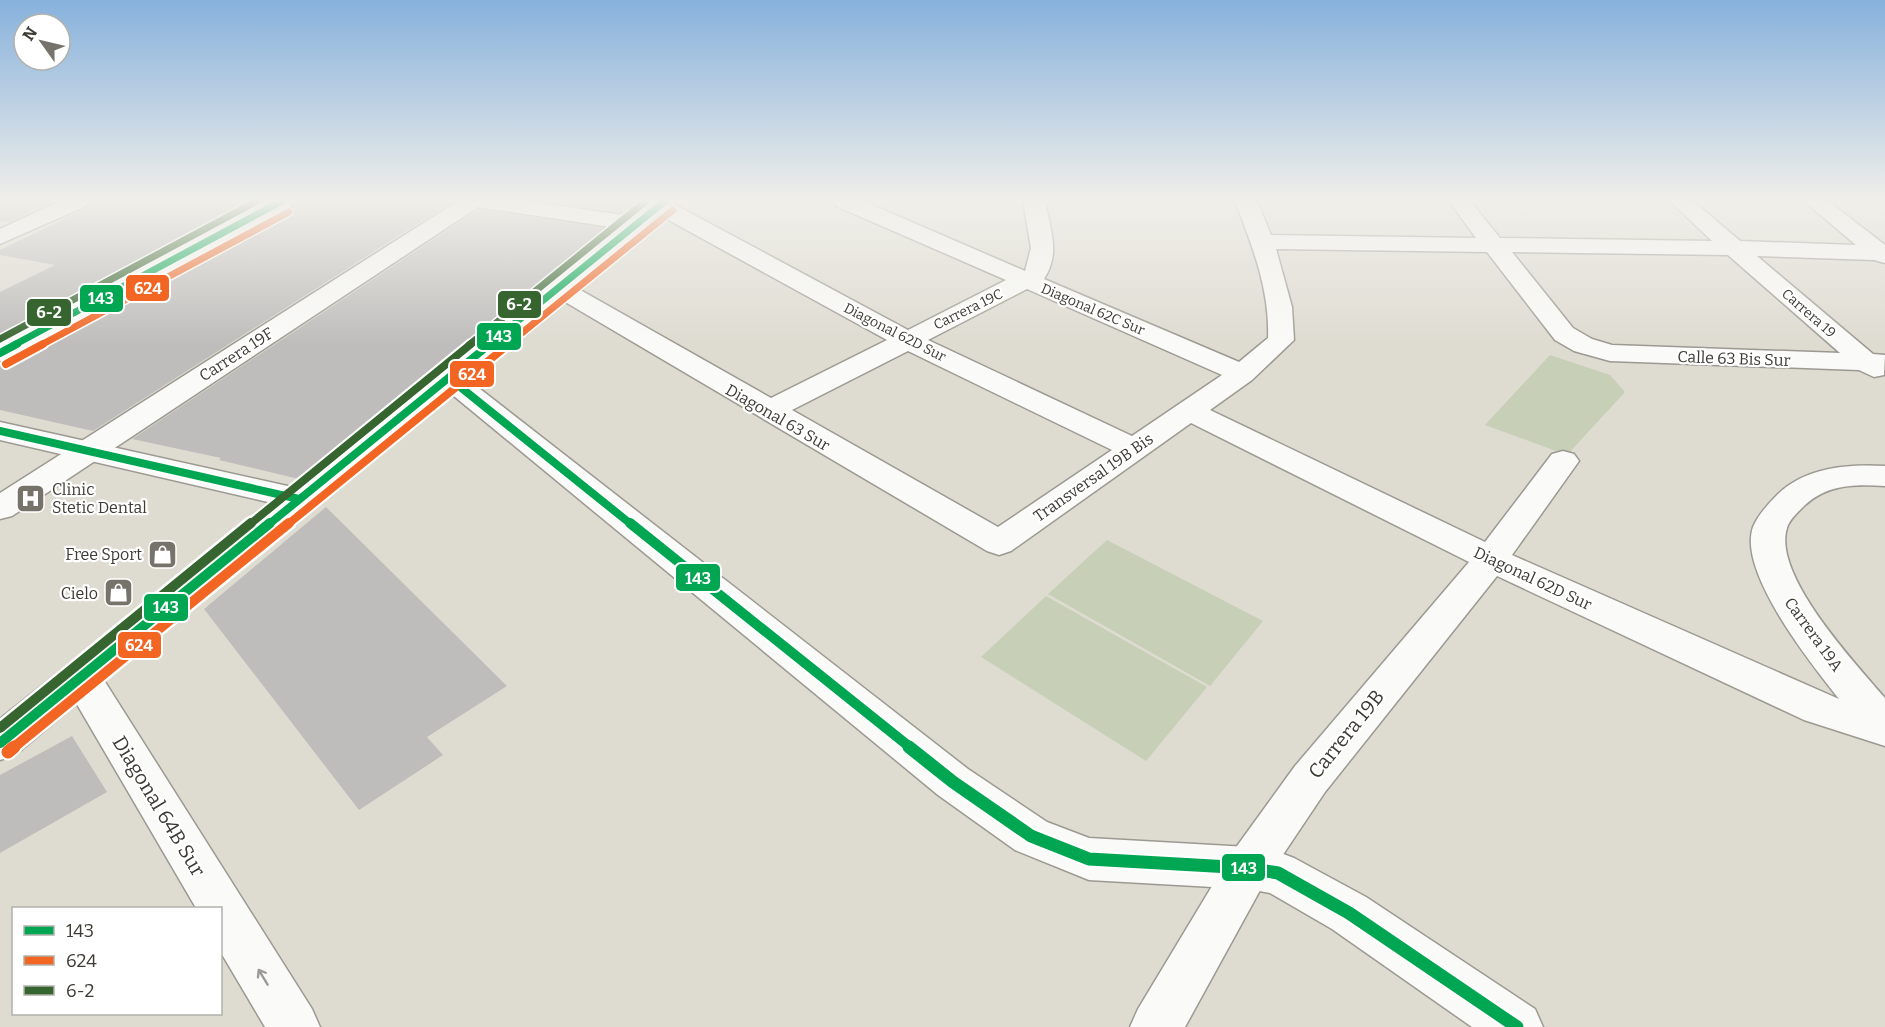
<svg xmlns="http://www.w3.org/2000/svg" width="1885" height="1027" viewBox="0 0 1885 1027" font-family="Bitter,serif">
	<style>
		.green { fill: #c7cfb6 }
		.building { fill: #bfbdbb }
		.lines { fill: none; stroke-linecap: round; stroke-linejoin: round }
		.street-casing { stroke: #9b9991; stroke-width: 3 }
		.secondary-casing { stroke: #9b9991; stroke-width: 3 }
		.street { fill: #fafaf8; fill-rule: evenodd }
		.secondary { fill: #fafaf8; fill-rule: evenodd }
		.bus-1-far3-casing { stroke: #fff; stroke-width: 10 }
		.bus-1-far2-casing { stroke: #fff; stroke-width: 12 }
		.bus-1-far1-casing { stroke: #fff; stroke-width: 15 }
		.bus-1-casing { stroke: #fff; stroke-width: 17 }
		.bus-2-far3-casing { stroke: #fff; stroke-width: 10 }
		.bus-2-far2-casing { stroke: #fff; stroke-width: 12 }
		.bus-2-far1-casing { stroke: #fff; stroke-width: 15 }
		.bus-2-casing { stroke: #fff; stroke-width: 17 }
		.bus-3-far2-casing { stroke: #fff; stroke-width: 10 }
		.bus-3-far1-casing { stroke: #fff; stroke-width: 12 }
		.bus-3-casing { stroke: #fff; stroke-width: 15 }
		.bus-1-far3 { stroke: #00a651; stroke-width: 7 }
		.bus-1-far2 { stroke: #00a651; stroke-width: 8 }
		.bus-1-far1 { stroke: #00a651; stroke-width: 10 }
		.bus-1 { stroke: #00a651; stroke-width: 13 }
		.bus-2-far3 { stroke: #f26522; stroke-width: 7 }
		.bus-2-far2 { stroke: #f26522; stroke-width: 8 }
		.bus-2-far1 { stroke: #f26522; stroke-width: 10 }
		.bus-2 { stroke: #f26522; stroke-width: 13 }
		.bus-3-far2 { stroke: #36652f; stroke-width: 7 }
		.bus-3-far1 { stroke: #36652f; stroke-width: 8 }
		.bus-3 { stroke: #36652f; stroke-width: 10 }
		.oneway { stroke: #9c9a96 }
		.labels { text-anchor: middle; stroke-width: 4.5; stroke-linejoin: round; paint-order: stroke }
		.far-street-label { font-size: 14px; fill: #3d3b33; stroke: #fff }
		.street-label { font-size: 16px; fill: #3d3b33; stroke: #fff }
		.poi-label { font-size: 16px; fill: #3d3b33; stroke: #fff; text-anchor: end }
		.near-street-label { font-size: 20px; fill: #3d3b33; stroke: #fff }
		.line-badge { stroke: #fff; stroke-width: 2 }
		.badge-label { font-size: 16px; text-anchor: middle; font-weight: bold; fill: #fff }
	</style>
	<rect width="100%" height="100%" fill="#dedcd1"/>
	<path class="green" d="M1550 355 1610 375 1625 392 1567 455 1485 425Z
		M1107 540 1263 621 1210 686 1048 594Z
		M1046 596 1207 687 1146 761 981 657Z"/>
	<path class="building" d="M0 201H54L9 222 0 221Z
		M90 201H261L0 339V292L55 265 0 255V250L87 208Z
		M295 201H453L93 431 0 410V363L11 361 292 208Z
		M544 201H647L631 214Z
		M479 209 612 229 299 479 219 460 221 458 132 439Z
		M326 507 507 686 427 737 443 755 359 810 204 609Z
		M72 736 107 792 0 853V775Z"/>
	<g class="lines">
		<defs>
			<path id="street" d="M60 201H88L86 206 0 244V229Z
				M458 201H526L637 217 645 219 648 224 645 229 637 231 478 207 12 516 0 519V493Z
				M652 201H668L908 330 1006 280 836 206 834 201H863L1025 271 1031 248 1023 201H1045C1050 229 1061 253 1044 279L1239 362 1268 338C1270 290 1252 245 1235 201H1257L1271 235 1476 238 1449 201H1470L1500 238 1712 241 1670 201H1693L1740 241 1856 245 1804 201H1828L1885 245V263L1874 260 1757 256 1873 354 1885 355 1884 375 1874 377 1859 370 1610 361 1574 351 1555 340 1487 252 1276 249 1292 307 1294 340 1252 380 1210 410 1485 542 1552 454 1563 451 1574 454 1579 461 1512 555 1839 699C1813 666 1737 572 1753 527 1758 515 1769 503 1778 494 1806 467 1848 464 1885 466V486C1855 484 1827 484 1804 506 1798 512 1789 520 1787 528 1772 575 1856 664 1885 698V746L1804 720 1497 576 1325 792 1264 883 1185 1027H1130L1138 1009 1232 853 1295 766 1469 562 1191 423 1011 551 999 555 987 551 550 293 547 288 550 283 559 281 568 283 771 398 887 340 652 211 649 206ZM1512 252 1728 255 1840 353 1612 345 1592 339 1573 328ZM1027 289 1222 375 1132 436 928 340ZM908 351 1112 450 998 527 792 410Z
				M81 662 95 666 312 1009 320 1027H265L220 951V908H196L61 677 67 666Z"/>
			<path id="secondary" d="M266 201H293L291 206 10 359 0 361V342Z
				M651 201H675L466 378 968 769 1047 822 1089 838 1248 847 1278 852 1294 858 1366 897 1535 1009 1543 1027H1472L1332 929 1270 893 1248 889 1089 880 1015 850 938 795 449 392 15 755 0 760V719L272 503 0 440V422L292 487Z"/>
		</defs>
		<use href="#street" class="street-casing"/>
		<use href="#secondary" class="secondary-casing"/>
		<use href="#street" class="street"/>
		<use href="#secondary" class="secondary"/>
		<defs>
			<path id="bus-1-far3" d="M14 345 282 201
				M488 345 665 201"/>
			<path id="bus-1-far2" d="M0 353 17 344
				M449 378 632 525
				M0 431 299 499
				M268 525 490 344"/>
			<path id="bus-1-far1" d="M630 523 911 748
				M0 743 270 523"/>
			<path id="bus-1" d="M909 747 953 782 1031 836 1089 859 1248 868 1278 873 1349 913 1517 1027"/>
			<path id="bus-2-far3" d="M41 345 289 212
				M507 345 673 210"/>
			<path id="bus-2-far2" d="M6 364 43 344
				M287 525 509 344"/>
			<path id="bus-2-far1" d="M13 748 289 523"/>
			<path id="bus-2" d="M8 752 14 747"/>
			<path id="bus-3-far2" d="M0 339 257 201
				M469 345 646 201"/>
			<path id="bus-3-far1" d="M249 525 471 344"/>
			<path id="bus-3" d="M0 728 251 523"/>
		</defs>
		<use href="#bus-1-far3" class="bus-1-far3-casing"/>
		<use href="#bus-1-far2" class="bus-1-far2-casing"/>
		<use href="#bus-1-far1" class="bus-1-far1-casing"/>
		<use href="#bus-1" class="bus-1-casing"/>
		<use href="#bus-2-far3" class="bus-2-far3-casing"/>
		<use href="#bus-2-far2" class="bus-2-far2-casing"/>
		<use href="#bus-2-far1" class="bus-2-far1-casing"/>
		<use href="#bus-2" class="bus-2-casing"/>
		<use href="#bus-3-far2" class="bus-3-far2-casing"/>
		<use href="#bus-3-far1" class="bus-3-far1-casing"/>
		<use href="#bus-3" class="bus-3-casing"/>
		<use href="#bus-1-far3" class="bus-1-far3"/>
		<use href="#bus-1-far2" class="bus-1-far2"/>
		<use href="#bus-1-far1" class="bus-1-far1"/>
		<use href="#bus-1" class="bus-1"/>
		<use href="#bus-2-far3" class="bus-2-far3"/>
		<use href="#bus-2-far2" class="bus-2-far2"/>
		<use href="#bus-2-far1" class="bus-2-far1"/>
		<use href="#bus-2" class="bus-2"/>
		<use href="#bus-3-far2" class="bus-3-far2"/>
		<use href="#bus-3-far1" class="bus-3-far1"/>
		<use href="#bus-3" class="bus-3"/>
	</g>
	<defs><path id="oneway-shaft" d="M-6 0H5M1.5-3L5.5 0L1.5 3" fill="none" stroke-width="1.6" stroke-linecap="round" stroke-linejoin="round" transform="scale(1.5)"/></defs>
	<use class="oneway" href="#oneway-shaft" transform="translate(263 977) rotate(-121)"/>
	<linearGradient id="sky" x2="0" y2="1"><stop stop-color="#87b1dc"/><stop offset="0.58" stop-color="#f0efea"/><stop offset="1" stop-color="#f0efea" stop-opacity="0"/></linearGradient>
	<rect width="1885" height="345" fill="url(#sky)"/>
	<defs>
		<symbol id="hospital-square" viewBox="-11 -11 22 22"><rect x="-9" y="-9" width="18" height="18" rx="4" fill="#75736a" stroke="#fff"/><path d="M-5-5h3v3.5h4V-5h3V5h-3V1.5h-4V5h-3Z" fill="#fff"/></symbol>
		<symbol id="shop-square" viewBox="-11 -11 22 22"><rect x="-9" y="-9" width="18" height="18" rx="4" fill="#75736a" stroke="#fff"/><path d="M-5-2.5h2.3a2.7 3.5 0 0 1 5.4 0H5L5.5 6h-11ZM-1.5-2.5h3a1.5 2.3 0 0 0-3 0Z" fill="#fff"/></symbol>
	</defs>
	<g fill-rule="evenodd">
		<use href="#hospital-square" x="14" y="482" width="33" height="33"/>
		<use href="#shop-square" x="146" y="538" width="33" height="33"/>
		<use href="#shop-square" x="102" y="576" width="33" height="33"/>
	</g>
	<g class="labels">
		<g class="far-street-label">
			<text transform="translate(968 309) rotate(-26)" y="5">Carrera 19C</text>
			<text transform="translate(1093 309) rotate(23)" y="5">Diagonal 62C Sur</text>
			<text transform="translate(1809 313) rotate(41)" y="5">Carrera 19</text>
			<text transform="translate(895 332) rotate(27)" y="5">Diagonal 62D Sur</text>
		</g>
		<g class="street-label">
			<text transform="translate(236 354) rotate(-33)" y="6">Carrera 19F</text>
			<text transform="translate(1734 358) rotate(2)" y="6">Calle 63 Bis Sur</text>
			<text transform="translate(778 417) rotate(30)" y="6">Diagonal 63 Sur</text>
			<text transform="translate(1093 477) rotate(-35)" y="6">Transversal 19B Bis</text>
			<text transform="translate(1533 578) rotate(25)" y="6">Diagonal 62D Sur</text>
			<text transform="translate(1814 634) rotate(54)" y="6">Carrera 19A</text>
		</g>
		<g class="poi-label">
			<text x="52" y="495" text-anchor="start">Clinic<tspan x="52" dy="18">Stetic Dental</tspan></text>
			<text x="142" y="560">Free Sport</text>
			<text x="98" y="599">Cielo</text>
		</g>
		<g class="near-street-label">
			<text transform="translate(1346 734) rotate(-51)" y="7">Carrera 19B</text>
			<text transform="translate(159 806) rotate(59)" y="7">Diagonal 64B Sur</text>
		</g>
	</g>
	<g class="line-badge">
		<rect x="125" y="274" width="45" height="28" rx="6" fill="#f26522"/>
		<rect x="79" y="284" width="45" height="29" rx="6" fill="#00a651"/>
		<rect x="497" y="290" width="45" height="29" rx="6" fill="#36652f"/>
		<rect x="26" y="298" width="46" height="29" rx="6" fill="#36652f"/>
		<rect x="476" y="322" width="46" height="29" rx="6" fill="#00a651"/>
		<rect x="449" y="360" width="46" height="28" rx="6" fill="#f26522"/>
		<rect x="675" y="563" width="46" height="29" rx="6" fill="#00a651"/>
		<rect x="143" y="593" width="46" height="29" rx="6" fill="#00a651"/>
		<rect x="117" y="631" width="45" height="28" rx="6" fill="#f26522"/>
		<rect x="1221" y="853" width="45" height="29" rx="6" fill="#00a651"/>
	</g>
	<g class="badge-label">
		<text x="148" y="294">624</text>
		<text x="101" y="304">143</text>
		<text x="519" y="310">6-2</text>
		<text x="49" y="318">6-2</text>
		<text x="499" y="342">143</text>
		<text x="472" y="380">624</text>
		<text x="698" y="584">143</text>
		<text x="166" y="613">143</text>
		<text x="139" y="651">624</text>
		<text x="1244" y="874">143</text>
	</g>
	<rect x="12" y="907" width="210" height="108" fill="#ffffff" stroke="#b1b1ad" stroke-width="1.5"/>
	<rect x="24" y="926" width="30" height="9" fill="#00a651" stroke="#b1b1ad" stroke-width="1.5"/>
	<text x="66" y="937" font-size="18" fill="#3d3b33">143</text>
	<rect x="24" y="956" width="30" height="9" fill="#f26522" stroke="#b1b1ad" stroke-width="1.5"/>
	<text x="66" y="967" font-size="18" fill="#3d3b33">624</text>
	<rect x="24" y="986" width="30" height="9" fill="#36652f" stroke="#b1b1ad" stroke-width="1.5"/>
	<text x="66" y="997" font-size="18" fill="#3d3b33">6-2</text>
	<g transform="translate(42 42) rotate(304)"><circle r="28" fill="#ffffff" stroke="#b1b1ad" stroke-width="1.5"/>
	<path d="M0-4.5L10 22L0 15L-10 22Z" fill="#75736a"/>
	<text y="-9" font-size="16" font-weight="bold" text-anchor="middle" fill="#3d3b33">N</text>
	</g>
</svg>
